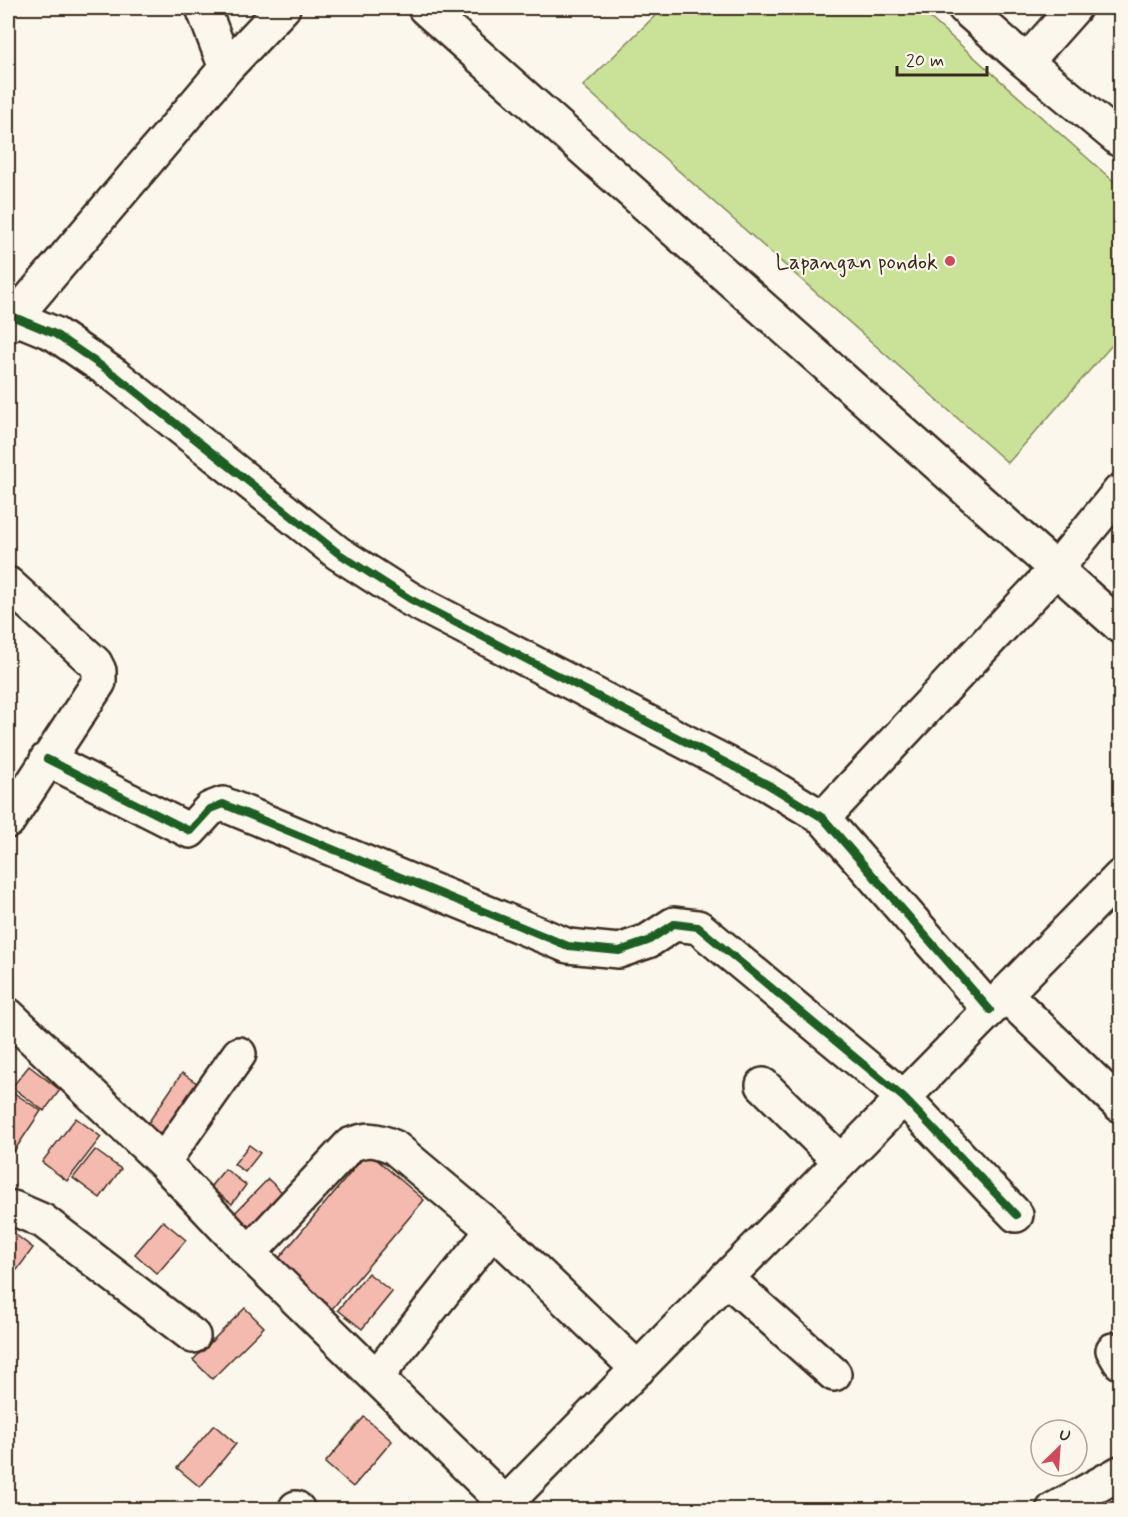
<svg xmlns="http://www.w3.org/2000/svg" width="1128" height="1517" viewBox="0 0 1128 1517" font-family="Mynerve,sans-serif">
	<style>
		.green { fill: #c9e298; stroke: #82865b; stroke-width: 1.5 }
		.building { fill: #f5baaf; stroke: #3b2a1e; stroke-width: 1.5 }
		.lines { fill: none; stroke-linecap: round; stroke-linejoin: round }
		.minor-casing { stroke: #3b2a1e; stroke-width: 38 }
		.minor { stroke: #fbf7ec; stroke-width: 33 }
		.cycleway-casing { stroke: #fbf7ec; stroke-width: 11 }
		.cycleway { stroke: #1b5e20; stroke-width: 8 }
		.poi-dot { fill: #d1495b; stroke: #fbf7ec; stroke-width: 2 }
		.labels { text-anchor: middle; stroke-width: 4.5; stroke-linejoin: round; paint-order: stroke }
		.poi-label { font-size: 22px; fill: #3b2a1e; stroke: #fbf7ec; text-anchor: end }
	</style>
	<rect width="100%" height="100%" fill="#fbf7ec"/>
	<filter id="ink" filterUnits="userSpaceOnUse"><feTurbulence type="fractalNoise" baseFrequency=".0167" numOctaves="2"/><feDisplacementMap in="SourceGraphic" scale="12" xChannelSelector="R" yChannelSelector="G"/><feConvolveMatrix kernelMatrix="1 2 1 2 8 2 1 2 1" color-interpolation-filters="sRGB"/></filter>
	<g filter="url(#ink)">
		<path class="green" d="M663 8H919L1120 187V336L1008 463 583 86Z"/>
		<path class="building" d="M29 1066 60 1090 44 1111 12 1087Z
			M182 1073 204 1088 169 1141 146 1126Z
			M8 1089 41 1111 8 1160Z
			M76 1118 101 1137 67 1181 42 1162Z
			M249 1145 260 1153 245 1172 234 1164Z
			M95 1150 121 1169 100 1198 73 1178Z
			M368 1152 424 1200 326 1316 270 1269Z
			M225 1169 246 1185 232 1204 210 1187Z
			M268 1179 283 1193 246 1232 231 1217Z
			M163 1221 186 1240 157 1274 135 1254Z
			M8 1229 33 1248 17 1270 8 1263Z
			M368 1273 392 1292 362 1329 338 1310Z
			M245 1308 264 1327 212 1379 193 1360Z
			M364 1417 392 1441 353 1487 325 1463Z
			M214 1425 236 1444 200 1487 177 1468Z"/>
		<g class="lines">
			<defs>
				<path id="minor" d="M203 8 226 68
					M425 8 1120 626
					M965 8 1026 62 1120 140
					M1026 62 1074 8
					M8 311 14 317 55 334 116 376 338 553 410 599 767 784 823 818 990 1010
					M8 325 226 68 283 8
					M8 584 95 663 99 671V682L8 821
					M47 759 190 831 210 809 223 804 568 946 619 951 648 941 674 924 698 927 904 1098 1016 1215
					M823 818 1057 568 1120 491
					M1005 994 1120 1105
					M8 1015 163 1162 249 1253 512 1510
					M763 1085 840 1161
					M163 1162 239 1054
					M8 1212 13 1208 43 1221 193 1336
					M249 1253 350 1145C368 1138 376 1139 394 1147L493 1230 638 1369
					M726 1278 834 1374
					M1113 1350 1120 1362
					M377 1376 493 1230
					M506 1503 1120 877
					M296 1508 298 1510
					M1053 1510 1120 1473"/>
			</defs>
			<use href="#minor" class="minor-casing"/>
			<use href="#minor" class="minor"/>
			<defs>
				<path id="cycleway" d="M8 311 14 317 55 334 116 376 338 553 410 599 767 784 823 818 990 1010
					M47 759 190 831 210 809 223 804 568 946 619 951 648 941 674 924 698 927 904 1098 1016 1215"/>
			</defs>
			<use href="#cycleway" class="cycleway-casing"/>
			<use href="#cycleway" class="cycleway"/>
		</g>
	</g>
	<circle class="poi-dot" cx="950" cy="261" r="6"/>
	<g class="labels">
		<g class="poi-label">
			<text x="938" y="269">Lapangan pondok</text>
		</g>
	</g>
	<rect width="1128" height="1517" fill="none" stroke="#fbf7ec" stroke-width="30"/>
	<rect x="15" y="15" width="1098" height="1487" fill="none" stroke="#3b2a1e" stroke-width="2" filter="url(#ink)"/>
	<g transform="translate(1059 1448) rotate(25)"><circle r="28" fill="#fbf7ec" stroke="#aea59a" stroke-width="1.5"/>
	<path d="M0-4.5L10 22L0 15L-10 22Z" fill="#d1495b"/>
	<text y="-9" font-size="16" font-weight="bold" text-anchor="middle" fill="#3b2a1e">U</text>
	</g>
	<path d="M897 66v9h90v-9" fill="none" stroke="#3b2a1e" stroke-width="3"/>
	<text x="906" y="66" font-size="18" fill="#3b2a1e" stroke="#fbf7ec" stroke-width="4.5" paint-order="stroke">20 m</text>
</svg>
